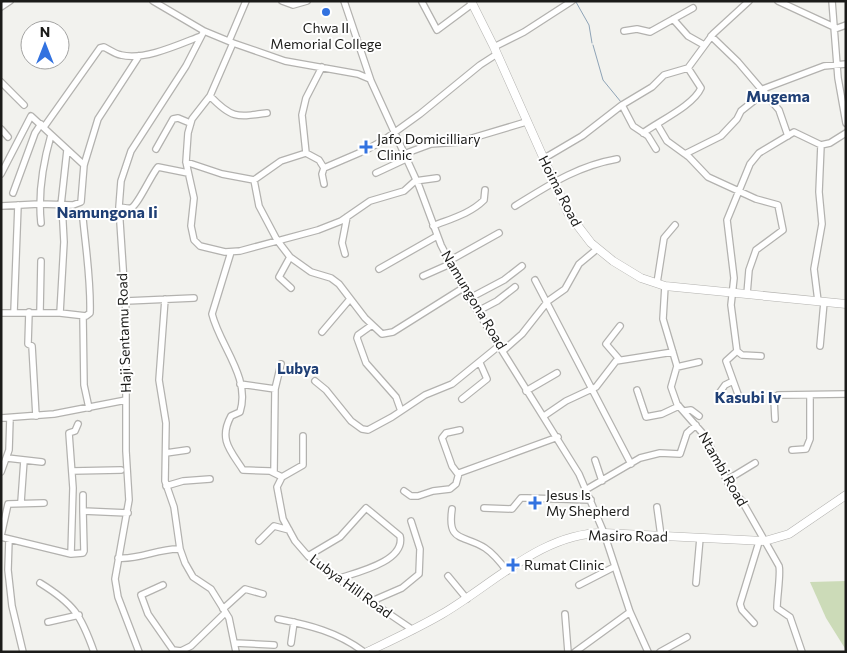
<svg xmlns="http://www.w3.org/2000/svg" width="847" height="653" viewBox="0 0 847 653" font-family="Commissioner,sans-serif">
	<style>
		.green { fill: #ccdbb8 }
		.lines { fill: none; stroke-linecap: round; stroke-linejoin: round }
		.stream { stroke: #8ea3b6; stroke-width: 1 }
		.minor-casing { stroke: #b3b2af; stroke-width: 8 }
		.major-casing { stroke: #b3b2af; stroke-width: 9 }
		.minor { stroke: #fff; stroke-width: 5.5 }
		.major { stroke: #fff; stroke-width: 8 }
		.poi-dot { fill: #3272e0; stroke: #fff; stroke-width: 2 }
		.labels { text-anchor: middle; stroke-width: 4; stroke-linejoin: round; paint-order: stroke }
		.poi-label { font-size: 14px; fill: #1b1b19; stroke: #fff; text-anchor: start }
		.street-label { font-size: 14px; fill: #1b1b19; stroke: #fff }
		.neighbourhood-label { font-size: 15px; font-weight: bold; fill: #1f3f75; stroke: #fff }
		.quarter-label { font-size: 16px; font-weight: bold; fill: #1f3f75; stroke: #fff }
	</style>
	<rect width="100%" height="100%" fill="#f2f2ee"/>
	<path class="green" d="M846 581V650L826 618 810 582Z"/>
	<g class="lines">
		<path class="stream" d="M576 2 589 25 592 43
			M593 45 603 80 621 102"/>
		<defs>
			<path id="minor" d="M153 1 204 31 233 43 285 61 358 74 370 79
				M282 1 293 5 307 1
				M344 1 371 81 419 186 441 245 463 288 579 474 604 533 630 612 648 652
				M778 1 834 27
				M832 1 838 78 846 123
				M422 2 437 30 472 4
				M1 7 10 1
				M673 19 688 36 704 45
				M835 29 846 25
				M624 31 637 29 650 32 693 8
				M711 36 738 62 779 110 788 136
				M229 41 246 1
				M233 43 210 96 192 119 188 133 186 162 194 198 191 226 194 240 200 246 225 252 240 251 318 230 341 221 370 201 404 191 415 181 437 178
				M494 47 524 32 572 1
				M1 82 24 105
				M763 89 824 66 846 64
				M210 96C232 119 237 117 267 113
				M622 105 652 87 664 75 688 68 713 34 749 1
				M657 124 667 141 689 157 708 177 756 199 778 205 783 230 756 250 749 270 747 294
				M44 127 100 48 104 47C110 50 115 54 121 55 144 61 180 44 201 36
				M1 129 8 137
				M643 133C659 121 693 106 701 88L688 68
				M156 149 173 119 178 118 190 123
				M306 153 319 160 324 168
				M404 154 431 144 459 142 526 122
				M685 154 721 136 737 119 741 111 765 92
				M543 159 582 136 622 105 633 126 648 136 656 149
				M186 162 222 174 254 180 259 206 277 240 290 257 311 272 331 278 339 284 365 318 382 334 393 332 463 288
				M376 173 406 159
				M1 174 31 116 84 165
				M254 180 281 161 306 153 302 115 306 98 322 67
				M324 184 322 174 324 168 366 150 384 140 420 114 480 65 497 54
				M13 193 35 133 41 124
				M61 205 67 150
				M1 206 39 204 73 205 81 202 84 165 98 119 139 56
				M515 206C549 185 577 166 617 159
				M119 207C122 207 128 209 131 208 138 205 151 175 158 167L188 173
				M41 223C38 194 43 163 51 135
				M433 226C450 219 470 214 484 200L485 190
				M231 252 212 314C220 346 251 378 240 412L231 416C218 440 231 451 243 470L270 471 282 477
				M345 254 342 243 347 217
				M290 257 279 277 291 288
				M449 261 499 233
				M379 269 437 236
				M423 276 450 264
				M535 280 631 464
				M657 283 664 238 675 225
				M665 286 663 319 677 366 671 387 677 404 705 436 731 489 742 501 779 566C781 573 777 597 777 608L790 617 802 652
				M470 298 504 280 522 266
				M165 299 159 380 166 423 165 481 174 507 180 549 185 563 193 577 211 589 229 618 236 652
				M126 301 194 298
				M818 301 814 269 822 224 819 192 821 145
				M478 311 497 301 515 287
				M14 312 18 205
				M29 312 28 344 32 346 36 416
				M40 312 41 261
				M1 313H60L64 242 62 205
				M60 313 86 316 90 313C91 281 86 250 83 219
				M83 316 84 385 89 408
				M372 325 358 335 357 338 366 363 396 397 401 411
				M322 332 350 299
				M820 346 824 302
				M504 350 522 334 548 301 565 289 579 264 597 249
				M737 351 726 361 739 397
				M761 356 742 355 737 351 731 305 734 278 727 220 750 164 759 153 794 132 821 145 830 143 846 133
				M619 359 606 344 620 326
				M677 367 699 362
				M315 381 326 390 351 421 362 429 368 430 392 417 425 395 452 384 500 345
				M240 384 275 389
				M637 390 646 417 662 414 679 406
				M526 391 557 373
				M720 392 725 385 733 381
				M462 399 487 379 480 363
				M684 411 691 410 699 416
				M544 416 566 401 596 387 616 361 673 352
				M1 418 54 414 126 400
				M775 419 774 399 778 395 846 394
				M303 436V465L282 477 277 487 283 519 295 541 308 556 332 575 413 630
				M792 450 806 449 810 439V395
				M166 453 187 450
				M7 458 42 462
				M595 460 602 481
				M72 471 121 470
				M1 472 9 450 10 418
				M274 472 275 389 281 364
				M458 474 452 466 442 438 446 433 460 430
				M727 480 755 463
				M166 486 183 481 210 479
				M587 489 640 458 660 453 680 454 687 433 696 425
				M404 491 411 496H418L433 491 450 489 456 484 459 473 558 437
				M83 495V511
				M21 502 24 460
				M657 507 661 536
				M484 508 512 509 521 498H527L591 500
				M452 509C447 543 463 534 485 548 494 554 501 563 507 571
				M1 536 8 504 44 503
				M1 537 71 554 83 553 84 551 83 511 128 513
				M9 539 8 570 12 606 23 652
				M259 541 274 526 289 530
				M71 554 73 488 69 433 75 431 78 424
				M308 556 340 537 366 508 400 536C406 562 354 573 337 579
				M118 558C140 560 158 548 180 549
				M448 576 467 599
				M40 583C74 604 81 615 94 652
				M696 583 700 538
				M163 585 141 595 148 614 173 650 181 651 191 646 225 613
				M579 585 614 567
				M372 601 402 588 419 574 420 549 411 521
				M223 609 245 589 263 594
				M565 614 568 652
				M278 619C309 625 338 632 364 652
				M48 622 79 615
				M754 623 742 610 740 604 759 542
				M235 643 274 645
				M291 643 294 622
				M139 652 118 597 115 579 129 500 126 451V313L119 207 121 181 131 151 186 66 204 31
				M575 652 630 612
				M660 652 687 637"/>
			<path id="major" d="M471 1 494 47 568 213 591 243 613 261 641 278 665 286 846 304
				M367 652C392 640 418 628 442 614 492 585 543 532 604 533L765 541 789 534 846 495"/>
		</defs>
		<use href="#minor" class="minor-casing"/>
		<use href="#major" class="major-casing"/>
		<use href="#minor" class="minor"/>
		<use href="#major" class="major"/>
	</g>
	<g class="poi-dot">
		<circle cx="326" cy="12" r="5"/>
		<path d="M363.5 139.5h5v5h5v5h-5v5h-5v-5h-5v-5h5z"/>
		<path d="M532.5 495.5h5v5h5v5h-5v5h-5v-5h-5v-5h5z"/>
		<path d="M510.5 557.5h5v5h5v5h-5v5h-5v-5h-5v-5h5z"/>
	</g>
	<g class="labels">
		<g class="poi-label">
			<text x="326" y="33" text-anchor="middle">Chwa II<tspan x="326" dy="16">Memorial College</tspan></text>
			<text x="377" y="144">Jafo Domicilliary<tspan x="377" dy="16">Clinic</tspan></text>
			<text x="546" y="500">Jesus Is<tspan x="546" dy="16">My Shepherd</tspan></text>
			<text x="524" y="570">Rumat Clinic</text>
		</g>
		<g class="street-label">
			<text transform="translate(560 191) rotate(63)" y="5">Hoima Road</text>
			<text transform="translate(474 300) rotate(59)" y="5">Namungona Road</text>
			<text transform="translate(124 333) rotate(-92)" y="5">Haji Sentamu Road</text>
			<text transform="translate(723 469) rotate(60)" y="5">Ntambi Road</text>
			<text transform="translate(628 536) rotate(1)" y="5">Masiro Road</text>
			<text transform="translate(351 586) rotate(36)" y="5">Lubya Hill Road</text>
		</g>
		<g class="neighbourhood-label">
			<text x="298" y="374">Lubya</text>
		</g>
		<g class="quarter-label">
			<text x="778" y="102">Mugema</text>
			<text x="107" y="218">Namungona Ii</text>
			<text x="748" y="403">Kasubi Iv</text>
		</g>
	</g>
	<rect width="847" height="653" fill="none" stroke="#1b1b19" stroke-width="5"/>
	<g transform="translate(45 45)"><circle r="24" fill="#ffffff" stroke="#a4a4a3"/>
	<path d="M0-4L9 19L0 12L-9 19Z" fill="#3272e0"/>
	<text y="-8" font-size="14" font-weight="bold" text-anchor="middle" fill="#1b1b19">N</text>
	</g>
</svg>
